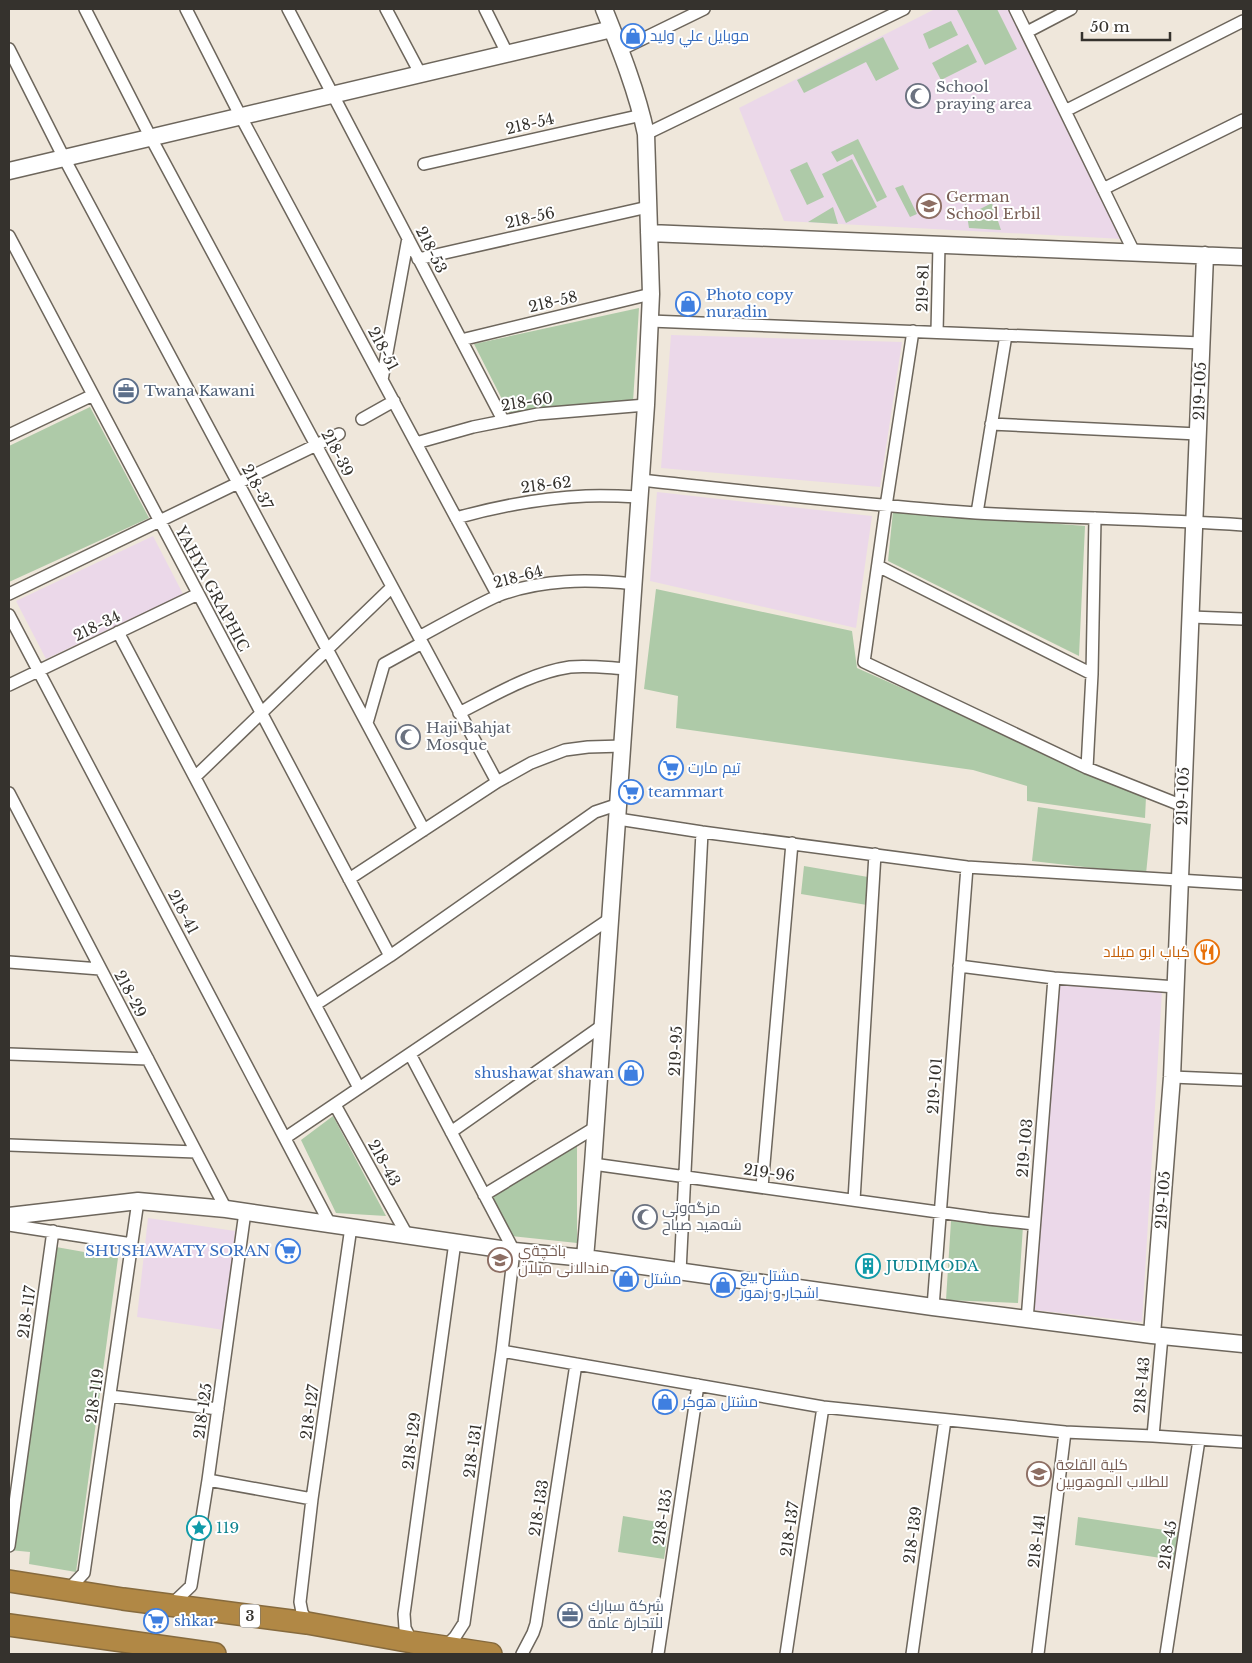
<svg xmlns="http://www.w3.org/2000/svg" width="1252" height="1663" viewBox="0 0 1252 1663" font-family="'Libre Baskerville',Cairo,serif">
	<style>
		.education { fill: #ebd8e9 }
		.green { fill: #aecaa8 }
		.lines { fill: none; stroke-linecap: round; stroke-linejoin: round }
		.street-casing { stroke: #6d665c; stroke-width: 14 }
		.secondary-casing { stroke: #6d665c; stroke-width: 19 }
		.highway-casing { stroke: #866a3d; stroke-width: 24 }
		.street { stroke: #fff; stroke-width: 11 }
		.secondary { stroke: #fff; stroke-width: 16 }
		.highway { stroke: #b18845; stroke-width: 21 }
		.labels { text-anchor: middle; stroke-width: 4; stroke-linejoin: round; paint-order: stroke }
		.shield { fill: #fff; stroke: #72706c; stroke-width: 1 }
		.shield-label { font-size: 14px; font-weight: bold; fill: #35322d }
		.shop-label { font-size: 15px; fill: #366cbe; stroke: #fff; text-anchor: start }
		.worship-label { font-size: 15px; fill: #5b616d; stroke: #fff; text-anchor: start }
		.street-label { font-size: 15px; fill: #35322d; stroke: #fff }
		.education-label { font-size: 15px; fill: #785e54; stroke: #fff; text-anchor: start }
		.service-label { font-size: 15px; fill: #4e5e75; stroke: #fff; text-anchor: start }
		.food-label { font-size: 15px; fill: #c56008; stroke: #fff; text-anchor: end }
		.culture-label { font-size: 15px; fill: #0d838f; stroke: #fff; text-anchor: start }
	</style>
	<rect width="100%" height="100%" fill="#efe7db"/>
	<path class="education" d="M935 9H1009L1123 239 784 221 739 108Z
		M671 335 902 342 880 487 661 468Z
		M657 492 872 516 856 628 650 581Z
		M153 536 183 594 46 659 16 601Z
		M1059 984 1162 991 1142 1322 1034 1310Z
		M148 1218 235 1231 224 1330 137 1317Z"/>
	<path class="green" d="M959 9H997L1017 49 985 65 957 10Z
		M951 21 958 35 929 49 923 34Z
		M883 37 899 69 876 81 866 62 804 93 797 80Z
		M968 44 977 62 941 80 932 63Z
		M858 139 887 197 877 202 853 154 837 162 831 152Z
		M852 159 877 207 846 223 822 174Z
		M807 162 824 197 807 205 790 170Z
		M903 185 917 214 910 217 895 188Z
		M965 203 972 213 992 203 1001 230 969 228Z
		M833 207 838 224 808 222Z
		M639 308 633 402 509 413 474 344Z
		M90 407 149 518 9 582V446Z
		M893 511 1085 526 1079 656 888 561Z
		M656 589 852 631 857 668 1146 797 1145 818 1027 801V786L973 770 676 728 678 696 644 689Z
		M1038 807 1151 824 1146 874 1032 861Z
		M804 866 868 877 867 905 801 894Z
		M333 1116 386 1216 336 1213 301 1140Z
		M577 1143V1243L511 1236 486 1199Z
		M951 1221 1023 1226 1018 1303 946 1300Z
		M56 1247 118 1258 76 1572 29 1564 30 1552 9 1550Z
		M623 1516 669 1524 664 1559 618 1552Z
		M1078 1517 1178 1532 1174 1560 1075 1545Z"/>
	<g class="lines">
		<defs>
			<path id="street" d="M85 9 151 138 497 782
				M186 9 241 117 498 596
				M288 9 503 420
				M386 9 421 75
				M485 9 508 55
				M1015 9 1134 252
				M1027 32 1071 9
				M9 49 64 158 424 830
				M620 50 704 9
				M1065 111 1243 21
				M646 134 904 9
				M424 164 642 115
				M1103 189 1243 120
				M9 236 390 956
				M418 259 648 207
				M650 321 1202 343
				M913 331 886 506 864 662 1087 768 1183 806
				M937 332 939 245
				M461 340 651 294
				M382 380 408 238
				M362 419 394 401
				M991 424 1198 434
				M9 435 93 395
				M416 443 473 427 538 414 646 405
				M641 480C753 492 864 505 976 513 1065 518 1154 519 1243 525
				M977 513 1006 335
				M456 518C499 506 542 498 586 496 604 495 622 496 640 497
				M878 566 1092 674
				M9 594 339 434
				M9 615 330 1224
				M1191 617 1243 619
				M118 632 359 1088
				M419 637C445 623 471 608 497 596 541 579 588 579 634 584
				M9 685 198 594
				M459 713C495 695 530 673 570 667 589 665 609 668 628 669
				M367 723 384 664 422 643
				M1087 768 1092 674 1095 518
				M195 777 392 587
				M9 793 226 1209
				M618 819 702 832 967 867 1243 884
				M349 879 497 782 531 763 565 750 588 747 623 746
				M9 962 100 969
				M959 966 1054 978 1176 987
				M315 1005 390 956 595 812 619 804
				M9 1054 148 1059
				M410 1054 514 1251 502 1351 464 1623 455 1637 444 1648
				M1172 1077 1243 1080
				M335 1105 407 1235
				M451 1132 603 1025
				M285 1138 611 918
				M9 1145 196 1152
				M593 1164 988 1219 1034 1224
				M762 1187 792 843
				M484 1195 596 1127
				M854 1200 875 854
				M9 1225 132 1244
				M680 1272 702 832
				M933 1307 967 867
				M1027 1320 1054 978
				M502 1351 823 1407 1065 1432 1153 1436 1243 1442
				M110 1396 218 1409
				M1153 1436 1162 1336
				M208 1480 312 1499
				M9 1546 53 1231
				M69 1589 84 1573 138 1201
				M171 1605 191 1586 208 1480 245 1212
				M307 1623 302 1612 300 1602 312 1499 351 1227
				M412 1642 405 1628 404 1614 455 1242
				M522 1654 533 1633 536 1624 576 1364
				M658 1654 698 1385
				M786 1654 823 1407
				M912 1654 945 1420
				M1038 1654 1065 1432
				M1166 1654 1199 1440"/>
			<path id="secondary" d="M9 171 612 29
				M649 233 1243 257
				M9 1216 138 1201 226 1209 514 1251 585 1258 933 1307 1152 1335 1243 1344
				M585 1258 593 1164 646 405 651 294 646 134C637 91 620 49 604 9
				M1152 1335 1172 1077 1205 255"/>
			<path id="highway" d="M9 1581 123 1599 307 1623 412 1642 491 1654
				M9 1625 215 1654"/>
		</defs>
		<use href="#street" class="street-casing"/>
		<use href="#secondary" class="secondary-casing"/>
		<use href="#highway" class="highway-casing"/>
		<use href="#street" class="street"/>
		<use href="#secondary" class="secondary"/>
		<use href="#highway" class="highway"/>
	</g>
	<defs>
		<symbol id="shop-ring" viewBox="-11 -11 22 22"><circle r="9.5" fill="#fff" stroke="#3f7fe0" stroke-width="1.5"/><path d="M-5-2.5h2.3a2.7 3.5 0 0 1 5.4 0H5L5.5 6h-11ZM-1.5-2.5h3a1.5 2.3 0 0 0-3 0Z" fill="#3f7fe0"/></symbol>
		<symbol id="mosque-ring" viewBox="-11 -11 22 22"><circle r="9.5" fill="#fff" stroke="#6b7280" stroke-width="1.5"/><path d="M3.5-4.9A6 6 0 1 0 3.5 4.9A5 5 0 1 1 3.5-4.9Z" fill="#6b7280"/></symbol>
		<symbol id="school-ring" viewBox="-11 -11 22 22"><circle r="9.5" fill="#fff" stroke="#8d6e63" stroke-width="1.5"/><path d="M0-5L7-2L0 1L-7-2ZM-4 1L0 2.5L4 1V4Q0 6-4 4Z" fill="#8d6e63"/></symbol>
		<symbol id="office-ring" viewBox="-11 -11 22 22"><circle r="9.5" fill="#fff" stroke="#5c6f8a" stroke-width="1.5"/><path d="M-6-3h4V-5.5h4V-3h4V5H-6ZM-1-4.5V-3h2v-1.5ZM-6 0V1H6V0Z" fill="#5c6f8a"/></symbol>
		<symbol id="supermarket-ring" viewBox="-11 -11 22 22"><circle r="9.5" fill="#fff" stroke="#3f7fe0" stroke-width="1.5"/><path d="M-6-5.5h2.5l.6 2H6L4.5 2H-2.5L-4.4-4H-6ZM-1.5 3.2a1.3 1.3 0 1 0 .1 0ZM3 3.2a1.3 1.3 0 1 0 .1 0Z" fill="#3f7fe0"/></symbol>
		<symbol id="restaurant-ring" viewBox="-11 -11 22 22"><circle r="9.5" fill="#fff" stroke="#e8710a" stroke-width="1.5"/><path d="M-5-6h1v4h1v-4h1v4h1v-4h1v5L-1.5 .5V6h-2V.5L-5-1ZM5-6V6H3V1.5H1.5Q1.5-4 5-6Z" fill="#e8710a"/></symbol>
		<symbol id="building-ring" viewBox="-11 -11 22 22"><circle r="9.5" fill="#fff" stroke="#0f9aa8" stroke-width="1.5"/><path d="M-4-6H4V6H1V3H-1V6H-4ZM-2.5-4.3h1.7v1.8h-1.7ZM.8-4.3h1.7v1.8H.8ZM-2.5-1h1.7V.8h-1.7ZM.8-1h1.7V.8H.8Z" fill="#0f9aa8"/></symbol>
		<symbol id="sight-ring" viewBox="-11 -11 22 22"><circle r="9.5" fill="#fff" stroke="#0f9aa8" stroke-width="1.5"/><path d="M0-6L1.8-2.2L6-1.7L2.9 1.2L3.7 5.4L0 3.3L-3.7 5.4L-2.9 1.2L-6-1.7L-1.8-2.2Z" fill="#0f9aa8"/></symbol>
	</defs>
	<g fill-rule="evenodd">
		<use href="#shop-ring" x="619" y="22" width="28" height="28"/>
		<use href="#mosque-ring" x="904" y="82" width="28" height="28"/>
		<use href="#school-ring" x="915" y="192" width="28" height="28"/>
		<use href="#shop-ring" x="674" y="290" width="28" height="28"/>
		<use href="#office-ring" x="112" y="377" width="28" height="28"/>
		<use href="#mosque-ring" x="394" y="723" width="28" height="28"/>
		<use href="#supermarket-ring" x="657" y="754" width="28" height="28"/>
		<use href="#supermarket-ring" x="617" y="778" width="28" height="28"/>
		<use href="#restaurant-ring" x="1193" y="938" width="28" height="28"/>
		<use href="#shop-ring" x="617" y="1059" width="28" height="28"/>
		<use href="#mosque-ring" x="631" y="1203" width="28" height="28"/>
		<use href="#supermarket-ring" x="274" y="1237" width="28" height="28"/>
		<use href="#school-ring" x="486" y="1246" width="28" height="28"/>
		<use href="#building-ring" x="854" y="1252" width="28" height="28"/>
		<use href="#shop-ring" x="612" y="1265" width="28" height="28"/>
		<use href="#shop-ring" x="709" y="1271" width="28" height="28"/>
		<use href="#shop-ring" x="651" y="1388" width="28" height="28"/>
		<use href="#school-ring" x="1025" y="1460" width="28" height="28"/>
		<use href="#sight-ring" x="185" y="1514" width="28" height="28"/>
		<use href="#office-ring" x="556" y="1601" width="28" height="28"/>
		<use href="#supermarket-ring" x="142" y="1607" width="28" height="28"/>
	</g>
	<g class="labels">
		<rect class="shield" x="240" y="1604.5" width="20" height="23" rx="4"/>
		<g class="shield-label">
			<text x="250" y="1621">3</text>
		</g>
		<g class="shop-label">
			<text x="650" y="41">موبايل علي وليد</text>
			<text x="706" y="300">Photo copy<tspan x="706" dy="17">nuradin</tspan></text>
			<text x="688" y="773">تيم مارت</text>
			<text x="648" y="797">teammart</text>
			<text x="614" y="1078" text-anchor="end">shushawat shawan</text>
			<text x="270" y="1256" text-anchor="end">SHUSHAWATY SORAN</text>
			<text x="740" y="1281">مشتل بيع<tspan x="740" dy="17">اشجار و زهور</tspan></text>
			<text x="644" y="1284">مشتل</text>
			<text x="682" y="1407">مشتل هوكر</text>
			<text x="174" y="1626">shkar</text>
		</g>
		<g class="worship-label">
			<text x="936" y="92">School<tspan x="936" dy="17">praying area</tspan></text>
			<text x="426" y="733">Haji Bahjat<tspan x="426" dy="17">Mosque</tspan></text>
			<text x="662" y="1213">مزگه‌وتی<tspan x="662" dy="17">شه‌هید صباح</tspan></text>
		</g>
		<g class="street-label">
			<text transform="translate(530 124) rotate(-13)" y="5">218-54</text>
			<text transform="translate(530 218) rotate(-13)" y="5">218-56</text>
			<text transform="translate(431 250) rotate(63)" y="5">218-53</text>
			<text transform="translate(923 288) rotate(-88)" y="5">219-81</text>
			<text transform="translate(553 302) rotate(-13)" y="5">218-58</text>
			<text transform="translate(383 349) rotate(62)" y="5">218-51</text>
			<text transform="translate(1200 391) rotate(-88)" y="5">219-105</text>
			<text transform="translate(527 402) rotate(-9)" y="5">218-60</text>
			<text transform="translate(337 453) rotate(62)" y="5">218-39</text>
			<text transform="translate(546 485) rotate(-7)" y="5">218-62</text>
			<text transform="translate(257 487) rotate(62)" y="5">218-37</text>
			<text transform="translate(518 577) rotate(-15)" y="5">218-64</text>
			<text transform="translate(212 589) rotate(62)" y="5">YAHYA GRAPHIC</text>
			<text transform="translate(97 626) rotate(-26)" y="5">218-34</text>
			<text transform="translate(1183 796) rotate(-88)" y="5">219-105</text>
			<text transform="translate(183 912) rotate(62)" y="5">218-41</text>
			<text transform="translate(130 994) rotate(62)" y="5">218-29</text>
			<text transform="translate(676 1051) rotate(-87)" y="5">219-95</text>
			<text transform="translate(935 1086) rotate(-86)" y="5">219-101</text>
			<text transform="translate(1025 1148) rotate(-85)" y="5">219-103</text>
			<text transform="translate(384 1163) rotate(61)" y="5">218-43</text>
			<text transform="translate(769 1173) rotate(8)" y="5">219-96</text>
			<text transform="translate(1163 1200) rotate(-86)" y="5">219-105</text>
			<text transform="translate(27 1312) rotate(-82)" y="5">218-117</text>
			<text transform="translate(1142 1385) rotate(-85)" y="5">218-143</text>
			<text transform="translate(95 1396) rotate(-82)" y="5">218-119</text>
			<text transform="translate(203 1411) rotate(-82)" y="5">218-125</text>
			<text transform="translate(310 1412) rotate(-82)" y="5">218-127</text>
			<text transform="translate(412 1441) rotate(-82)" y="5">218-129</text>
			<text transform="translate(473 1451) rotate(-82)" y="5">218-131</text>
			<text transform="translate(539 1508) rotate(-81)" y="5">218-133</text>
			<text transform="translate(663 1517) rotate(-81)" y="5">218-135</text>
			<text transform="translate(790 1529) rotate(-82)" y="5">218-137</text>
			<text transform="translate(913 1535) rotate(-82)" y="5">218-139</text>
			<text transform="translate(1037 1541) rotate(-83)" y="5">218-141</text>
			<text transform="translate(1168 1545) rotate(-81)" y="5">218-45</text>
		</g>
		<g class="education-label">
			<text x="946" y="202">German<tspan x="946" dy="17">School Erbil</tspan></text>
			<text x="518" y="1256">باخچةي<tspan x="518" dy="17">مندالانى ميلان</tspan></text>
			<text x="1056" y="1470">کلیة القلعة<tspan x="1056" dy="17">للطلاب الموهوبین</tspan></text>
		</g>
		<g class="service-label">
			<text x="144" y="396">Twana Kawani</text>
			<text x="588" y="1611">شركة سبارك<tspan x="588" dy="17">للتجارة عامة</tspan></text>
		</g>
		<g class="food-label">
			<text x="1190" y="957">کباب ابو میلاد</text>
		</g>
		<g class="culture-label">
			<text x="886" y="1271">JUDIMODA</text>
			<text x="216" y="1533">119</text>
		</g>
	</g>
	<rect width="1252" height="1663" fill="none" stroke="#35322d" stroke-width="20"/>
	<path d="M1082 32v8h88v-8" fill="none" stroke="#35322d" stroke-width="2.5"/>
	<text x="1090" y="32" font-size="15" fill="#35322d" stroke="#ffffff" stroke-width="4" paint-order="stroke">50 m</text>
</svg>
